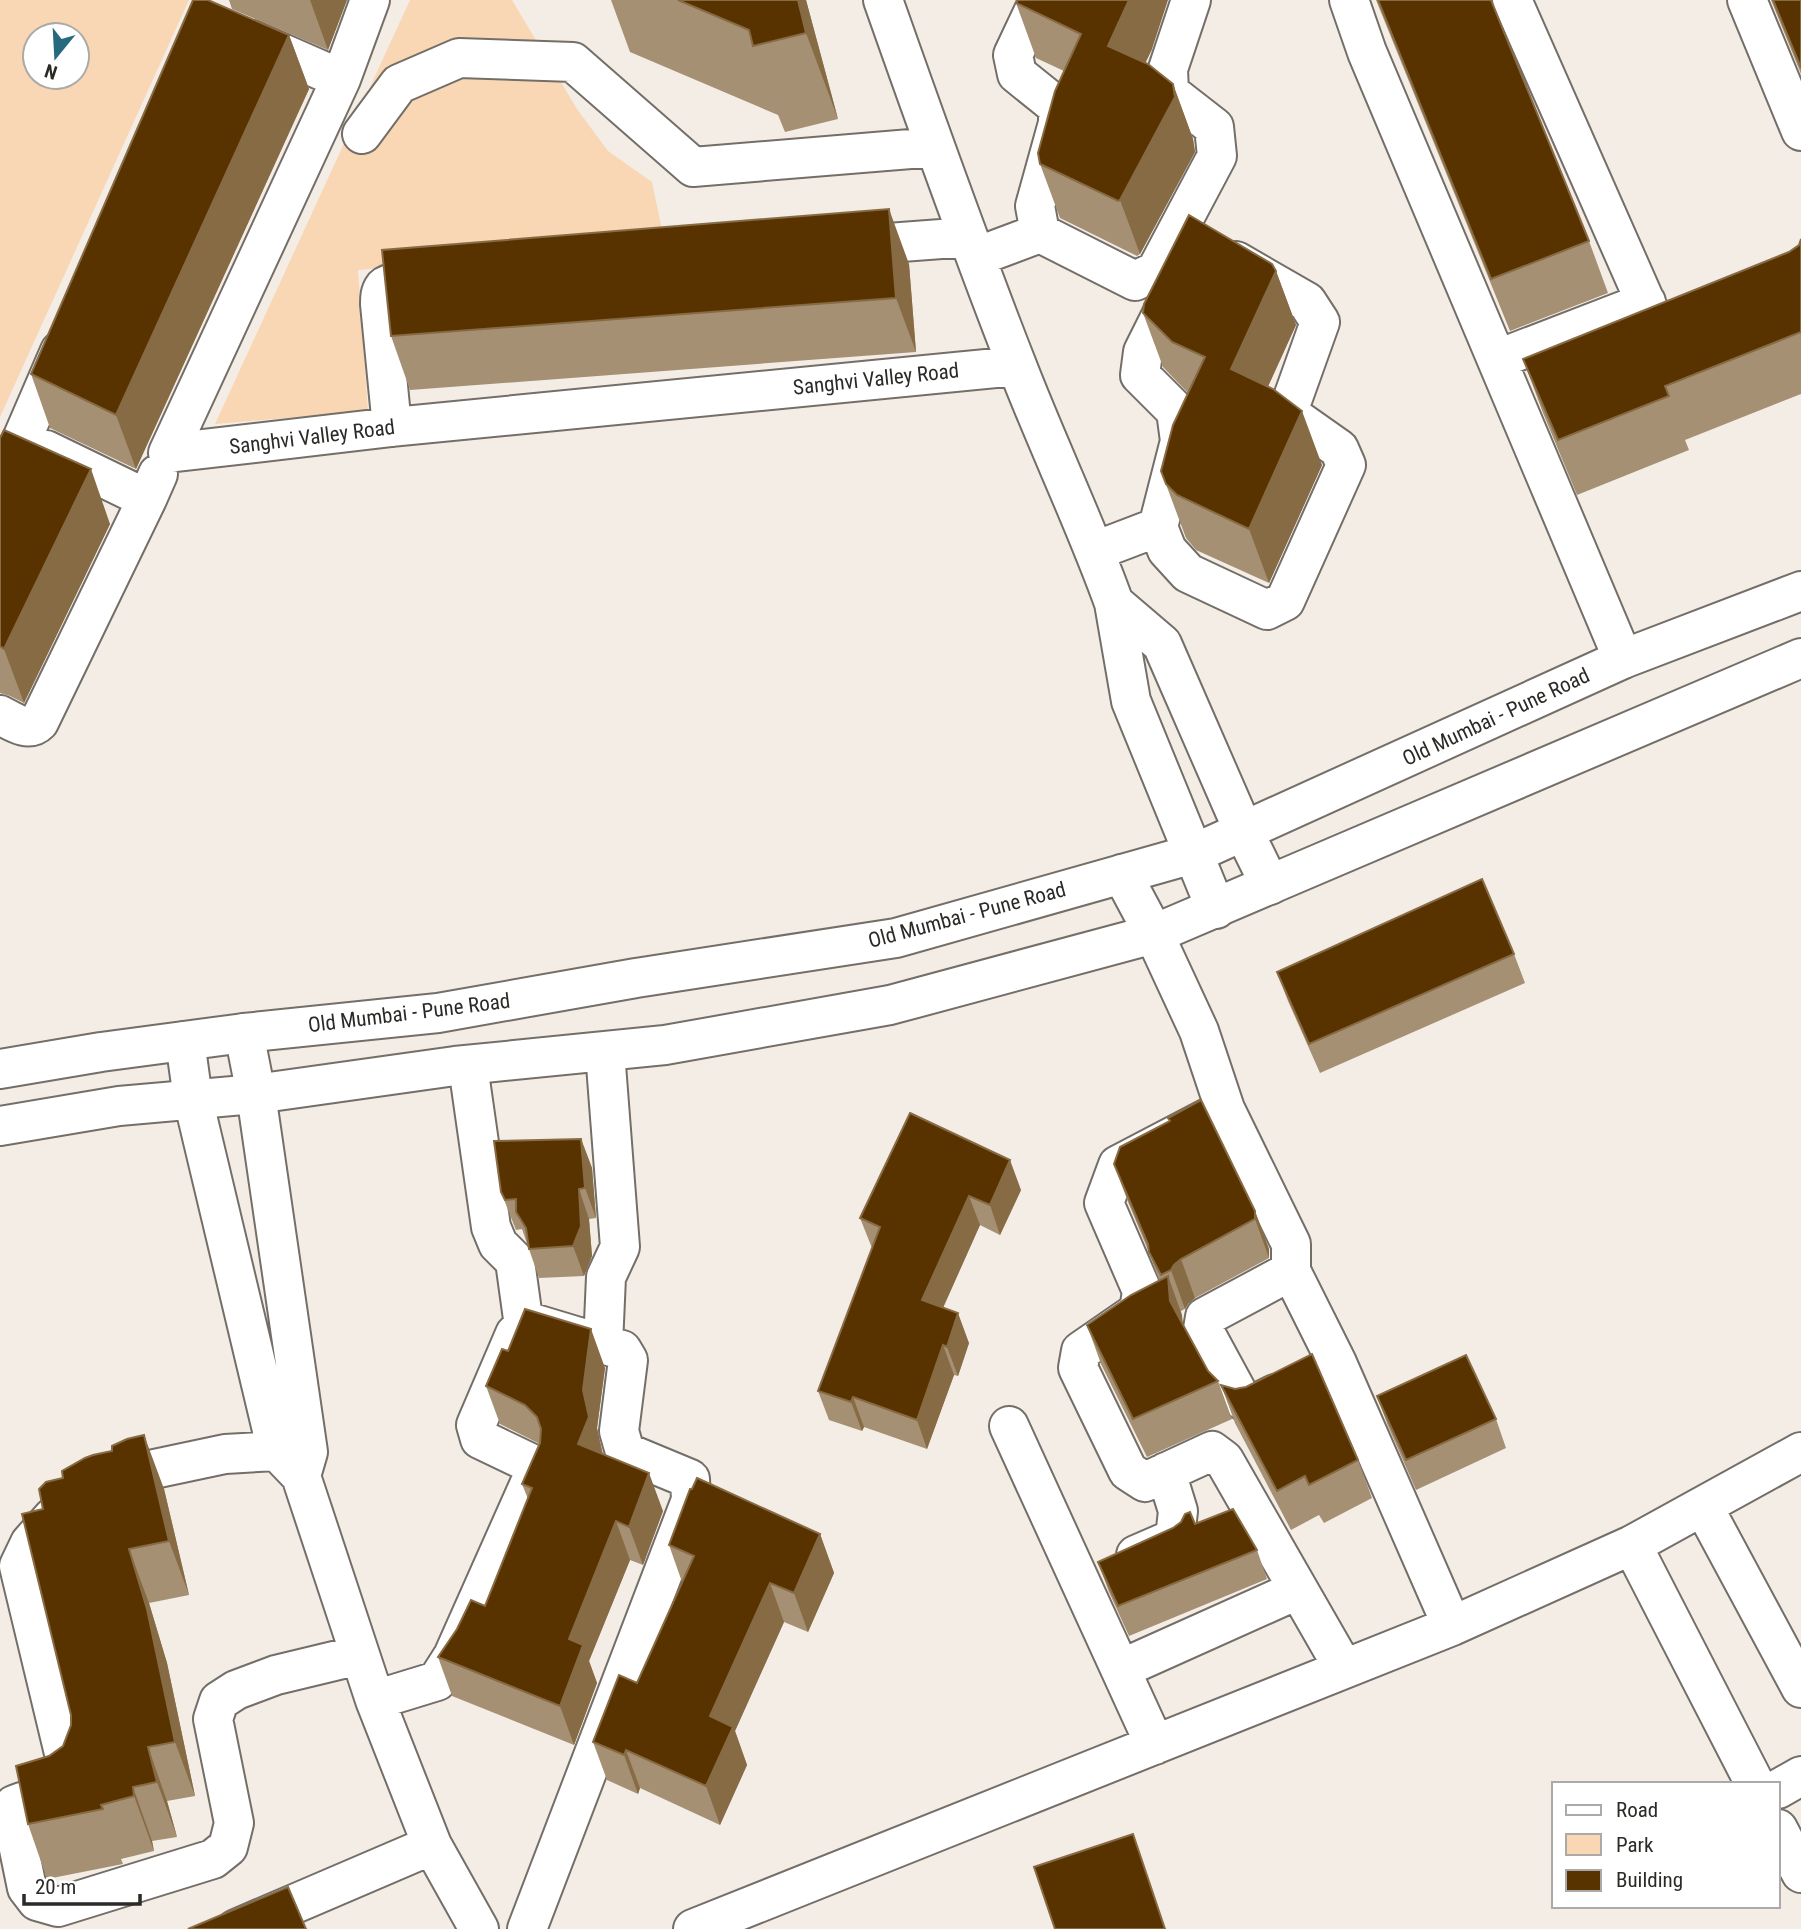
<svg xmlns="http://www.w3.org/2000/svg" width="1801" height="1929" viewBox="0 0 1801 1929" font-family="'Roboto Condensed',sans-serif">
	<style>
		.green { fill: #f9d7b4; fill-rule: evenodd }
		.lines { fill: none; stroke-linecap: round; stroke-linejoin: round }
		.minor-casing { stroke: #746e68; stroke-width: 42 }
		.major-casing { stroke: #746e68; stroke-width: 42 }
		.minor { stroke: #fff; stroke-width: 38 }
		.major { stroke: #fff; stroke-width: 38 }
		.wall { fill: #a69073 }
		.shaded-wall { fill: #876b45 }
		.building { fill: #583300; stroke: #876b45; stroke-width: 2 }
		.labels { text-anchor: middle; stroke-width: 7; stroke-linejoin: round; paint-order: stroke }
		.street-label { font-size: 21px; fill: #2c2a27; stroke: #fff }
	</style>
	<rect width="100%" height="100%" fill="#f4ede6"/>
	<path class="green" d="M0 0H189L0 417ZM77 35V77H35V35Z
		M410 0H512L577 109 608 151 652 182 665 244 358 270 368 411 215 424Z"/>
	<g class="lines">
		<defs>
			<path id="minor" d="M883 0C926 122 969 243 1016 363 1047 444 1085 522 1114 603
				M1039 0 1013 55 1017 74 1058 107V123L1035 206 1040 233
				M1349 0 1367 52 1623 659
				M1512 0 1663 342
				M1747 0 1801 131
				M252 40 341 79 168 453 392 427 1017 366
				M341 79 370 0
				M362 134 399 84 459 58 573 62 693 167 935 147
				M848 246 968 237
				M976 257 1040 233 1135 281 1156 271 1217 156 1214 127 1169 92 1168 69 1191 0
				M1498 359 1646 302
				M392 427 380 304C380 298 380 292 384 287 392 279 424 280 436 279
				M46 450 147 499 158 474
				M0 483 22 439 60 351
				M1158 527 1167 550 1188 573 1267 610 1285 601 1346 465 1339 449 1295 418 1290 406 1320 322 1307 302 1236 261
				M1095 551 1158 527 1180 441 1176 411 1140 375 1143 352 1174 290
				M0 715C12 721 28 733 39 722L147 499
				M1122 874 1154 934 1199 1031 1225 1109 1291 1244V1271L1337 1363 1452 1626
				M1216 909 1131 701 1114 603 1162 644 1244 832 1270 885
				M244 1033 256 1094 308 1452 301 1476
				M185 1041 193 1099 277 1451 301 1476 375 1700 432 1845 479 1929
				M468 1066 491 1227 498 1244 515 1261 524 1326
				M1225 1109 1118 1165 1104 1203 1142 1291 1139 1311 1081 1351 1078 1368 1128 1471 1145 1482 1212 1451 1224 1460 1344 1669
				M603 1345 606 1277 620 1247 605 1052
				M1275 1394 1251 1406 1241 1399 1203 1329 1205 1317 1291 1271
				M1009 1426 1155 1745
				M277 1451 225 1454 140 1472 95 1493 53 1517 30 1543 19 1566 69 1774 66 1787C51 1797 31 1797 14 1805L12 1815 27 1888 37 1901 58 1907 213 1859 228 1847 234 1823 213 1719 219 1701 236 1690 276 1675 359 1655
				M1703 1506 1801 1688
				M1632 1545 1755 1784
				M1136 1555 1175 1538 1178 1511 1166 1472
				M1121 1669 1297 1590
				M375 1700 437 1681 453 1656 534 1474 530 1463 480 1439 476 1425 515 1334 529 1322 622 1350 628 1360 619 1431 625 1452 690 1479 691 1500 527 1929
				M1778 1789 1801 1776
				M1778 1829 1801 1873
				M236 1929 432 1845
				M693 1929 1452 1626 1632 1545 1801 1452"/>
			<path id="major" d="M0 1069 101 1052 244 1033 438 1013 636 978 896 938 1193 854 1623 659 1801 591
				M0 1126 119 1106 256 1094 455 1066 665 1045 890 1005 1154 934 1801 658"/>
		</defs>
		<use href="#minor" class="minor-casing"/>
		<use href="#major" class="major-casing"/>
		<use href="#minor" class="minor"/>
		<use href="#major" class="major"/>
	</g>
	<path class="wall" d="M229 0H347L328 50 232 9Z
		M611 0H806L838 119 785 132 778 115 630 52Z
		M1376 0H1491L1589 241 1608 293 1510 331Z
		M1771 0H1801V74Z
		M1016 3 1152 49 1145 63 1173 84 1193 139 1195 152 1140 254 1137 256 1060 218 1040 164 1064 71 1036 58Z
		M289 35 309 89 136 469 50 428 31 374Z
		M1801 239V394L1685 440 1689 450 1577 495 1543 413 1523 359 1789 252 1799 245Z
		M909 264 916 352 410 390 391 336Z
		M1276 271 1296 325 1268 386 1322 465 1269 583 1196 550 1186 538 1161 471 1188 393 1163 367 1143 313Z
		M0 438 110 524 24 703 10 696 0 693Z
		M1514 954 1525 983 1320 1073 1288 1001 1277 972Z
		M910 1113 1021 1190 1000 1235 980 1225 943 1308 969 1343 958 1376 954 1375 927 1449 864 1427 862 1431 829 1420 818 1391 872 1248 860 1218Z
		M1168 1118 1255 1211 1269 1249V1258L1195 1298 1188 1304 1185 1309 1181 1311 1183 1325 1208 1371 1218 1381 1232 1419 1147 1457 1101 1364 1087 1325 1159 1280 1150 1255 1128 1202 1114 1164 1169 1122Z
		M581 1139 592 1168 596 1218 589 1219 592 1256 584 1276 539 1278 522 1229 516 1230 501 1192Z
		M508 1351 605 1368 597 1428 603 1454 663 1511 643 1565 630 1560 589 1661 597 1683 574 1745 452 1696 438 1657 485 1606 528 1499 522 1484 540 1444 500 1424 486 1386Z
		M1221 1385 1358 1460 1372 1498 1324 1523 1319 1515 1291 1530 1235 1423Z
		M1377 1396 1496 1419 1506 1448 1416 1490 1388 1426Z
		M112 1451 164 1489 189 1595 149 1603 167 1663 195 1796 167 1801 177 1837 152 1841 154 1851 121 1859 123 1864 47 1879 28 1824 49 1756 63 1746 71 1725V1715L43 1509 63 1478Z
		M1195 1524 1257 1550 1267 1579 1129 1636 1109 1592 1098 1562Z
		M820 1534 834 1573 808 1632 784 1622 735 1731 747 1765 720 1825 640 1788 638 1794 607 1780 593 1742 637 1683 682 1582 669 1545Z"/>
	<path class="shaded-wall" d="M310 0H347L328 50Z
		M798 0H806L838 119 806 33Z
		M1129 0H1168L1152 49 1128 100 1108 46Z
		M289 35 309 89 136 469 116 415Z
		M1173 84 1193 139 1195 152 1140 254 1120 200Z
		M889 209 909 264 916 352 896 298Z
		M1276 271 1296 325 1251 424 1231 369Z
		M1302 411 1322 465 1269 583 1249 529Z
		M91 469 110 524 24 703 4 649Z
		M581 1139 592 1168 596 1218 585 1188Z
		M1010 1160 1021 1190 1000 1235 990 1205Z
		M579 1189 589 1219 592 1256 584 1276 573 1246Z
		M969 1196 980 1225 933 1330 922 1300Z
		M1255 1211 1269 1249V1258L1255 1219Z
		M1181 1259 1195 1298 1188 1304 1185 1309 1171 1270 1174 1265Z
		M1168 1276 1182 1315 1184 1339 1170 1301Z
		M958 1313 969 1343 958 1376 947 1347Z
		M591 1329 605 1368 597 1428 603 1456 578 1444 583 1390Z
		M943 1345 954 1375 927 1449 917 1420Z
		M853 1397 864 1427 862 1431 851 1402Z
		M144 1435 164 1489 189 1595 169 1541Z
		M649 1473 663 1511 643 1565 629 1527Z
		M616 1521 630 1560 589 1661 597 1683 574 1745 560 1706 569 1639Z
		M820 1534 834 1573 808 1632 794 1593Z
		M129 1549 149 1603 167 1663 195 1796 175 1742Z
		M770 1583 784 1622 735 1731 747 1765 720 1825 706 1786 710 1716Z
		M148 1747 167 1801 177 1837 157 1782Z
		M626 1750 640 1788 638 1794 624 1755Z
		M133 1787 152 1841 154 1851 134 1796Z"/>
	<path class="building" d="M193 0H208L289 35 116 415 31 374Z
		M678 0H798L806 33 753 46 749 30Z
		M1018 0H1129L1108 46 1148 64 1173 84 1175 97 1120 200 1118 201 1040 164 1038 153 1055 91 1081 34 1016 3Z
		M1378 0H1491L1589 241 1491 279Z
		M1773 0H1801V68Z
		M889 209 896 298 391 336 382 250Z
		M1189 215 1272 264 1276 271 1231 369 1273 389 1302 411 1249 529 1177 495 1166 484 1161 471 1173 425 1205 357 1172 342 1143 313 1144 304Z
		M1801 239V332L1665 386 1669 396 1558 440 1523 359 1789 252 1799 245Z
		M4 430 91 469 4 649 0 646V438Z
		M1482 879 1514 954 1309 1044 1277 972Z
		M1201 1100 1255 1211V1219L1181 1259 1174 1265 1171 1270 1161 1275 1149 1252 1148 1244 1114 1164 1120 1147 1170 1121 1168 1118Z
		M910 1113 1010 1160 990 1205 969 1196 922 1300 958 1313 947 1347 943 1345 917 1420 853 1397 851 1402 818 1391 880 1227 860 1218Z
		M581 1139 585 1188 579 1189 581 1226 573 1246 529 1249 526 1228 516 1212V1199L505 1200 501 1192 494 1141Z
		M1168 1276 1170 1301 1208 1371 1218 1381 1133 1419 1087 1325 1131 1295Z
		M525 1309 591 1329 583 1390 589 1417 578 1444 649 1473 629 1527 616 1521 569 1639 583 1645 560 1706 438 1657 457 1629 471 1600 485 1606 532 1488 522 1484 540 1443 541 1429 537 1417 525 1405 486 1386 502 1349 508 1351Z
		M1312 1354 1358 1460 1309 1485 1305 1476 1277 1491 1221 1385 1235 1389 1246 1387Z
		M1466 1355 1496 1419 1406 1460 1377 1396Z
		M144 1435 169 1541 129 1549 147 1609 175 1742 148 1747 157 1782 133 1787 134 1796 101 1805 103 1809 28 1824 16 1766 49 1756 63 1746 71 1725V1715L22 1514 43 1509 39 1489 46 1482 63 1478 62 1471 85 1458 93 1455 112 1451V1446L127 1439Z
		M697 1478 820 1534 794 1593 770 1583 710 1716 733 1727 706 1786 626 1750 624 1755 593 1742 619 1675 637 1683 694 1556 669 1545 690 1489H692Z
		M1233 1509 1257 1550 1118 1606 1098 1562 1173 1528 1181 1522 1185 1514 1190 1512 1195 1524Z
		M1133 1834 1165 1929H1055L1034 1867Z
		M288 1887 306 1929H188Z"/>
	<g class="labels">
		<g class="street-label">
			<text transform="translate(876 379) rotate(-6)" y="7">Sanghvi Valley Road</text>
			<text transform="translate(312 437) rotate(-7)" y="7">Sanghvi Valley Road</text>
			<text transform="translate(1496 717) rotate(-25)" y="7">Old Mumbai - Pune Road</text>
			<text transform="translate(967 915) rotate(-15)" y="7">Old Mumbai - Pune Road</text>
			<text transform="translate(409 1013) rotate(-7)" y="7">Old Mumbai - Pune Road</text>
		</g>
	</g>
	<rect x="1552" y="1782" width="228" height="126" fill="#ffffff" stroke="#abaaa9" stroke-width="2"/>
	<rect x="1566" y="1805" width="35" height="10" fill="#ffffff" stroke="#abaaa9" stroke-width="2"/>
	<text x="1616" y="1817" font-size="21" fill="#2c2a27">Road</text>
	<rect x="1566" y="1834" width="35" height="21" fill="#f9d7b4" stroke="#abaaa9" stroke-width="2"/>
	<text x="1616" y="1852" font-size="21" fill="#2c2a27">Park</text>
	<rect x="1566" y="1870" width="35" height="21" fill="#583300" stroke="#abaaa9" stroke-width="2"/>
	<text x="1616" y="1887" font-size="21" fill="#2c2a27">Building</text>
	<g transform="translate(56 56) rotate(198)"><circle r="33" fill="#ffffff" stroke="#abaaa9" stroke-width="2"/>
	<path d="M0-5L12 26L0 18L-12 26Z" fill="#286a7d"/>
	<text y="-10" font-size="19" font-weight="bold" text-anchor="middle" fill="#2c2a27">N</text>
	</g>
	<path d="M24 1894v10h116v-10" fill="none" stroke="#2c2a27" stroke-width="3.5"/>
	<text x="35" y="1894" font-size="21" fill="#2c2a27" stroke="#ffffff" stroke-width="5" paint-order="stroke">20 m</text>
</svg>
